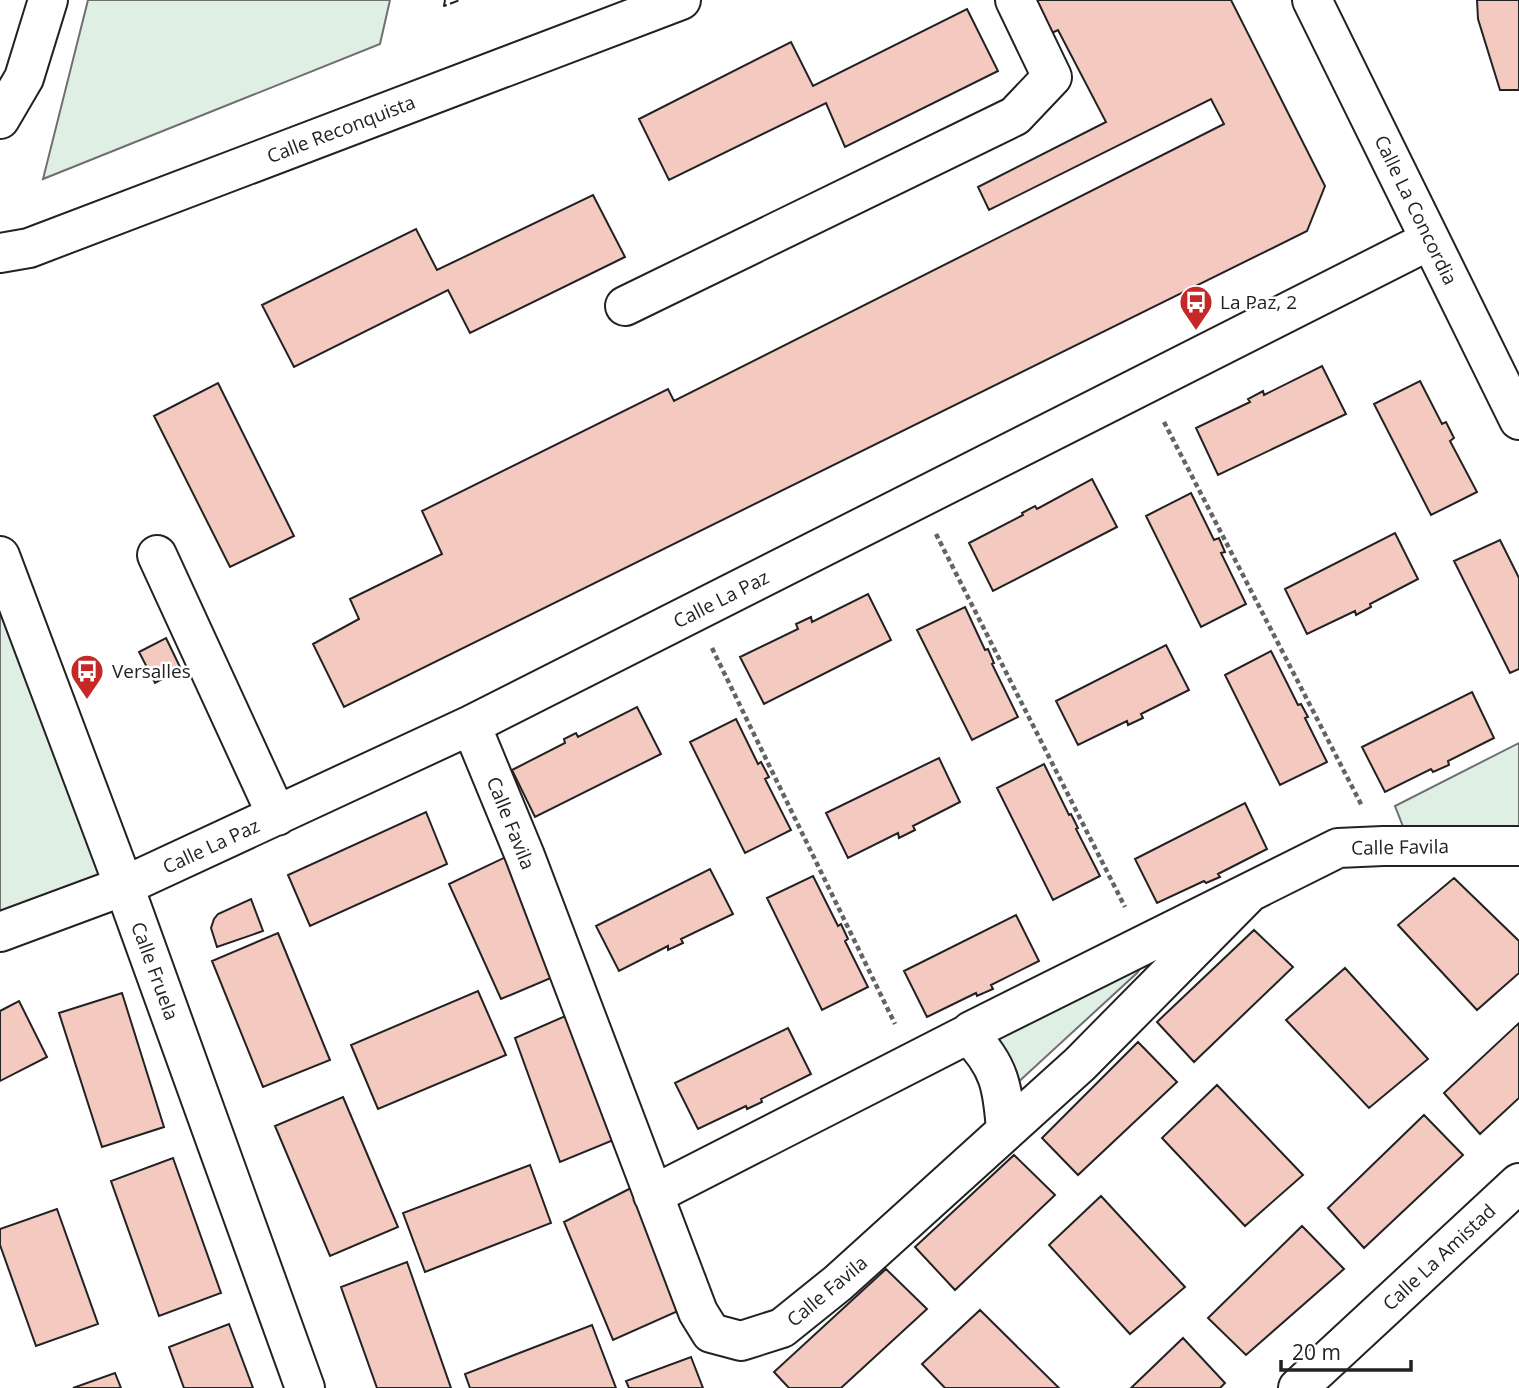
<svg xmlns="http://www.w3.org/2000/svg" width="1519" height="1388" viewBox="0 0 1519 1388" font-family="'Open Sans',sans-serif">
	<style>
		.green { fill: #e0efe3; stroke: #6f6f6f; stroke-width: 2 }
		.building { fill: #f3c9c0; stroke: #222; stroke-width: 2 }
		.lines { fill: none; stroke-linecap: round; stroke-linejoin: round }
		.minor-casing { stroke: #222; stroke-width: 42 }
		.major-casing { stroke: #222; stroke-width: 42 }
		.path { stroke: #646464; stroke-width: 4.5; stroke-dasharray: 5 3.5; stroke-linecap: butt }
		.minor { stroke: #fff; stroke-width: 38 }
		.major { stroke: #fff; stroke-width: 38 }
		.fence { stroke: #222; stroke-width: 2; stroke-dasharray: 9 3.5; stroke-linecap: butt }
		.labels { text-anchor: middle; stroke-width: 5; stroke-linejoin: round; paint-order: stroke }
		.street-label { font-size: 19px; fill: #222; stroke: #fff }
		.poi-label { font-size: 19px; fill: #222; stroke: #fff; text-anchor: start }
	</style>
	<rect width="100%" height="100%" fill="#fff"/>
	<path class="green" d="M88 0H390L380 44 43 179Z
		M0 551 124 886 0 932Z
		M1519 743V830L1404 829 1395 806Z
		M1139 963 1140 969 1137 973 1015 1085 998 1046V1035Z"/>
	<path class="building" d="M1023 0H1231L1325 186 1307 231 344 707 313 644 359 619 350 599 442 554 422 511 668 389 674 401 1224 124 1211 99 989 210 978 187 1106 122 1058 30 1041 38Z
		M1477 0H1519V90H1500L1478 19Z
		M967 9 998 71 845 147 826 103 669 180 639 119 791 42 813 86Z
		M593 195 625 257 470 333 448 290 294 367 262 305 416 229 437 270Z
		M1322 366 1346 414 1218 475 1196 428 1250 402 1248 399 1263 391 1264 395Z
		M1420 381 1442 424 1446 422 1454 438 1450 441 1477 492 1431 515 1374 404Z
		M218 383 294 536 230 567 154 416Z
		M1092 479 1117 527 993 591 969 543 1023 515 1022 513 1035 506 1037 509Z
		M1191 493 1214 540 1219 538 1225 552 1221 553 1246 604 1201 627 1146 516Z
		M1395 533 1418 579 1370 604 1371 607 1356 615 1355 611 1307 634 1285 589Z
		M1500 540 1519 578V669L1510 673 1454 561Z
		M868 594 891 640 764 704 740 657 798 629 796 624 811 617 812 622Z
		M965 607 985 650 988 649 994 663 992 664 1018 717 972 740 917 630Z
		M166 638 181 669 155 683 139 652Z
		M1166 645 1189 690 1141 714 1143 718 1128 725 1127 721 1078 745 1056 701Z
		M1271 651 1298 705 1301 704 1308 717 1305 718 1327 762 1280 785 1225 675Z
		M1472 692 1494 738 1448 761 1449 765 1433 772 1431 769 1385 792 1362 747Z
		M637 707 661 754 535 817 512 770 565 743 564 739 576 733 578 737Z
		M736 719 758 764 761 762 769 777 765 779 791 830 745 853 690 742Z
		M939 758 960 802 913 826 915 830 899 838 898 833 848 858 826 813Z
		M1044 764 1069 815 1071 814 1078 828 1076 829 1100 876 1053 900 997 788Z
		M1245 803 1267 849 1218 874 1220 877 1206 883 1204 881 1157 903 1135 859Z
		M426 812 447 864 310 926 288 875Z
		M510 855 565 972 501 999 449 884Z
		M710 869 733 914 681 939 683 943 668 950V946L619 971 596 926Z
		M813 876 838 926 841 924 848 939 845 941 868 987 822 1010 767 898Z
		M1454 878 1519 941V973L1477 1010 1398 925Z
		M251 899 263 931 217 947 211 928 214 919 218 914Z
		M1016 915 1039 961 991 985 993 989 977 996 976 993 927 1017 904 971Z
		M1254 930 1293 967 1194 1062 1157 1022Z
		M278 933 330 1060 263 1087 212 961Z
		M1345 968 1428 1059 1369 1108 1286 1020Z
		M478 991 506 1055 378 1109 351 1045Z
		M122 993 164 1127 102 1147 59 1013Z
		M19 1001 47 1057 0 1081V1011Z
		M570 1014 616 1139 560 1162 515 1038Z
		M1519 1023V1098L1480 1134 1444 1093Z
		M788 1028 811 1074 761 1099 762 1102 747 1109 746 1106 698 1129 675 1083Z
		M1138 1042 1177 1082 1078 1175 1042 1138Z
		M1217 1085 1303 1175 1245 1226 1162 1138Z
		M343 1097 398 1227 330 1256 275 1126Z
		M1424 1115 1463 1155 1364 1248 1328 1208Z
		M1014 1155 1055 1195 955 1290 915 1247Z
		M173 1158 221 1293 159 1316 111 1181Z
		M530 1165 551 1223 425 1272 403 1213Z
		M637 1185 687 1307 613 1340 564 1222Z
		M1101 1196 1185 1287 1130 1334 1049 1245Z
		M57 1209 98 1324 36 1346 0 1245V1229Z
		M1302 1226 1344 1269 1246 1355 1208 1318Z
		M407 1262 451 1388H377L341 1287Z
		M886 1269 927 1309 841 1388H789L774 1372Z
		M980 1310 1059 1388H945L922 1364Z
		M229 1324 253 1388H184L169 1347Z
		M592 1325 616 1388H470L465 1374Z
		M1183 1338 1225 1383 1220 1388H1131Z
		M691 1357 703 1388H629L626 1381Z
		M115 1373 121 1388H73Z"/>
	<g class="lines">
		<defs>
			<path id="minor" d="M1312 0 1519 420
				M0 119 24 78 48 0
				M0 253 29 248 681 0
				M625 306 1015 116 1052 77 1015 0
				M157 555 277 816
				M0 556 124 886 305 1388
				M471 725 525 856 698 1312 711 1333 741 1341 782 1328 838 1283 1080 1064 1250 892
				M0 932 124 886 471 725 1430 240
				M968 1034C1000 1066 1003 1088 1006 1131
				M653 1195 968 1034 971 1031 1338 848 1383 846H1519"/>
			<path id="major" d="M1298 1388 1519 1183"/>
		</defs>
		<use href="#minor" class="minor-casing"/>
		<use href="#major" class="major-casing"/>
		<path class="path" d="M1164 422 1362 806
			M936 534 1125 907
			M712 648 895 1024"/>
		<use href="#minor" class="minor"/>
		<use href="#major" class="major"/>
		<path class="fence" d="M445 0 444 6 460 0"/>
	</g>
	<defs>
		<symbol id="bus-pin" viewBox="-11 -11 22 30"><path d="M0 17L-7.5 6A9.5 9.5 0 1 1 7.5 6Z" fill="#c62828" stroke="#fff"/><path d="M-5-6H5V4H4V6H2V4H-2V6H-4V4H-5ZM-3.5-4V0h7V-4ZM-3.5 1.2v1.5H-2V1.2ZM2 1.2v1.5H3.5V1.2Z" fill="#fff"/></symbol>
	</defs>
	<g fill-rule="evenodd">
		<use href="#bus-pin" x="1177" y="283" width="38" height="52"/>
		<use href="#bus-pin" x="68" y="652" width="38" height="52"/>
	</g>
	<g class="labels">
		<g class="street-label">
			<text transform="translate(341 129) rotate(-21)" y="7">Calle Reconquista</text>
			<text transform="translate(1416 210) rotate(64)" y="7">Calle La Concordia</text>
			<text transform="translate(721 599) rotate(-27)" y="7">Calle La Paz</text>
			<text transform="translate(511 823) rotate(68)" y="7">Calle Favila</text>
			<text transform="translate(211 846) rotate(-25)" y="7">Calle La Paz</text>
			<text transform="translate(1400 847) rotate(-1)" y="7">Calle Favila</text>
			<text transform="translate(155 971) rotate(70)" y="7">Calle Fruela</text>
			<text transform="translate(1439 1257) rotate(-43)" y="7">Calle La Amistad</text>
			<text transform="translate(827 1291) rotate(-40)" y="7">Calle Favila</text>
		</g>
		<g class="poi-label">
			<text x="1220" y="309">La Paz, 2</text>
			<text x="112" y="678">Versalles</text>
		</g>
	</g>
	<path d="M1281 1360v10h130v-10" fill="none" stroke="#222222" stroke-width="3.5"/>
	<text x="1292" y="1360" font-size="21" fill="#222222" stroke="#ffffff" stroke-width="5" paint-order="stroke">20 m</text>
</svg>
